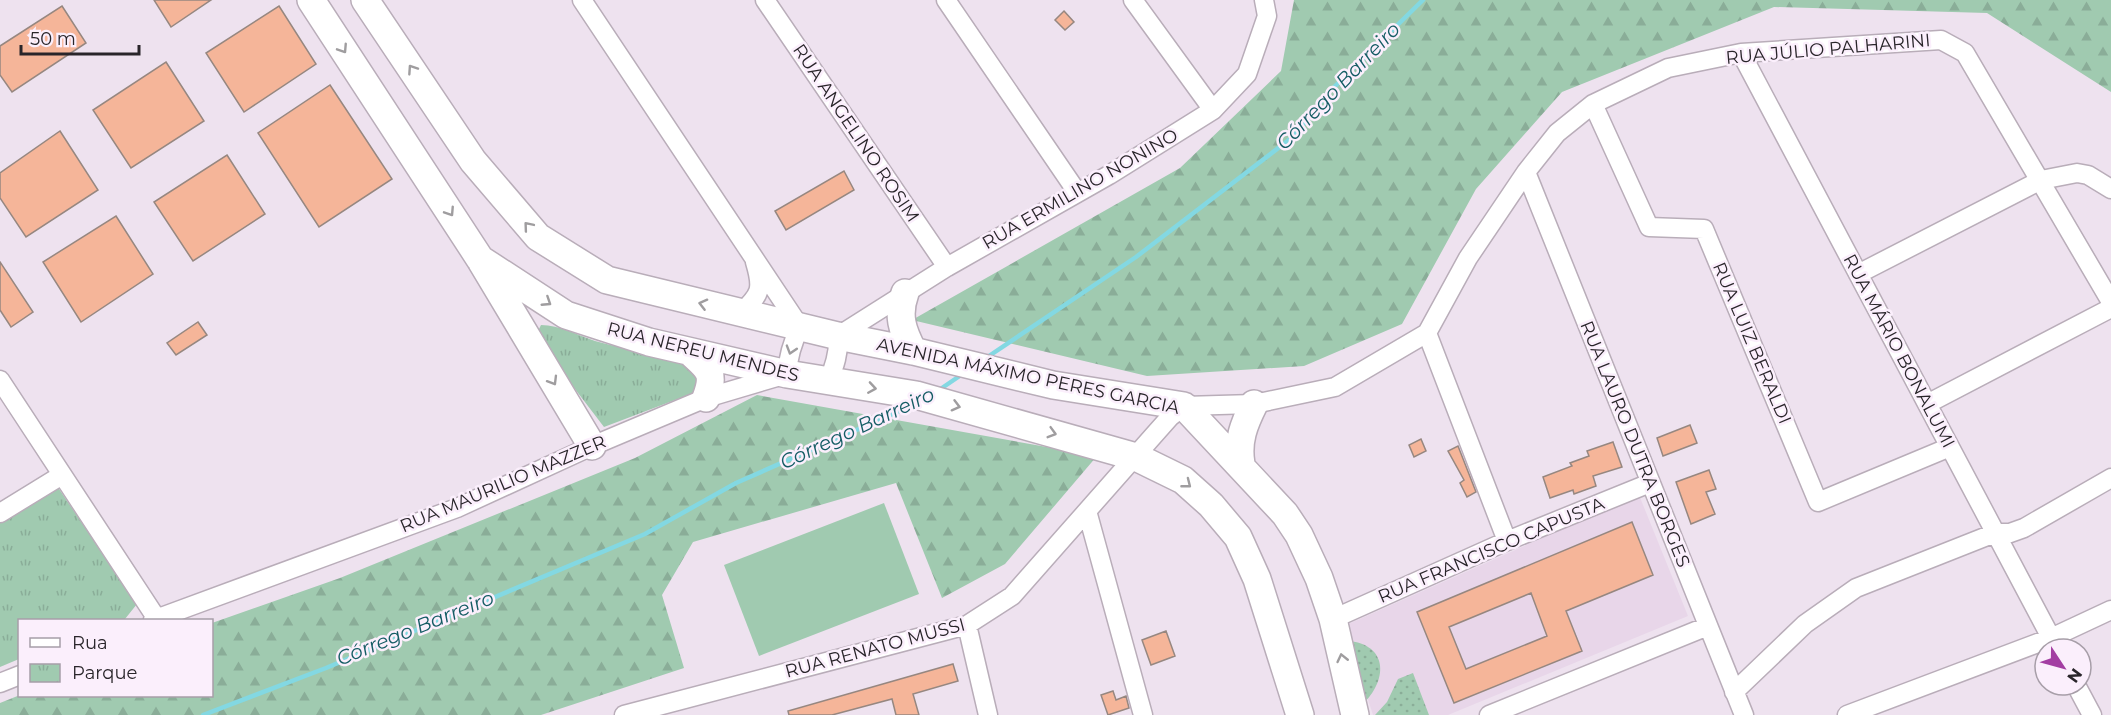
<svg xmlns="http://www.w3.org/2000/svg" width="2111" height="715" viewBox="0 0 2111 715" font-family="Montserrat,sans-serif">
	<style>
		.built { fill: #e8d6e9 }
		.grass { fill: url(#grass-dots) }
		.forest { fill: url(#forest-firs) }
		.park { fill: url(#park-tufts) }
		.garden { fill: #a0cab0 }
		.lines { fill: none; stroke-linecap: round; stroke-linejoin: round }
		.stream { stroke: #83d8e2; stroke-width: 4.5 }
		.building { fill: #f5b599; stroke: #968780; stroke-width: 1.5; fill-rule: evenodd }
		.street-casing { stroke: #b9adb9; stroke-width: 21 }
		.primary-casing { stroke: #b9adb9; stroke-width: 30 }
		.street { stroke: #fff; stroke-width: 18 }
		.primary { stroke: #fff; stroke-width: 27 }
		.oneway { stroke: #9f9d9f }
		.labels { text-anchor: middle; stroke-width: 5; stroke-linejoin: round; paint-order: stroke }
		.street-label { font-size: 18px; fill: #29252a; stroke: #fbeffc }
		.water-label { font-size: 20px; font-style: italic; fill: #145c64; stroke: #fbeffc }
	</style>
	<defs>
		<pattern id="grass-dots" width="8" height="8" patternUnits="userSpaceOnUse" patternTransform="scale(1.5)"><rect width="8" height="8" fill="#a0cab0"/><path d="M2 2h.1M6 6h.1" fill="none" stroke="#8aad98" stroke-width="1.8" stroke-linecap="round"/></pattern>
		<pattern id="forest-firs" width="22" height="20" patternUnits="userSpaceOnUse" patternTransform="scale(1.5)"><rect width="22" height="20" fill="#a0cab0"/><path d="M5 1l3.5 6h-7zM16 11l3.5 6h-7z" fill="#8aad98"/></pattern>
		<pattern id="park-tufts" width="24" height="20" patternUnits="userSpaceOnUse" patternTransform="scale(1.5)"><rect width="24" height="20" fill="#a0cab0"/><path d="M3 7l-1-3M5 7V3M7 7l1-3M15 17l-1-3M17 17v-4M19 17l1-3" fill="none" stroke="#8aad98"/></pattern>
	</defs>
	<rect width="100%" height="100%" fill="#eee2ef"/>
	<path class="built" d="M1639 495 1688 616 1448 715H1373L1344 626Z"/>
	<path class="grass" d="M1349 641C1387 645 1388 678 1365 702Z
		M1413 673 1429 715H1375L1387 702 1398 679Z"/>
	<path class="forest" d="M1294 0H2111V92L1987 13 1774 7 1562 92 1476 189 1402 324 1304 366 1147 376 912 320 1180 168 1281 71Z
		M757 395 1097 456 1005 564 942 598 896 483 693 542 662 595 684 668 541 715H0V703L20 695 212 696V623L340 578 635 458Z"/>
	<path class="park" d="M541 325C560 325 577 335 595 341 628 351 663 352 696 363L704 389 604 427 539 342 538 331Z
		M57 486 137 604 125 619 120 620H20L19 659 0 667V518Z"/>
	<path class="garden" d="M884 503 919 594 759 656 724 565Z"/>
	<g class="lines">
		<path class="stream" d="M986 358 1136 257 1294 136 1327 94 1423 0
			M939 390 964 373
			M203 715 326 668 645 534 736 483 911 406"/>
	</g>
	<path class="building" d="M154 0H211L171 27Z
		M62 6 86 43 12 92 0 75V46Z
		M279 6 316 64 244 112 206 53Z
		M1064 11 1074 22 1065 30 1055 20Z
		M166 62 204 121 131 168 93 110Z
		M330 85 392 179 319 227 258 133Z
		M60 131 98 190 26 237 0 198V173Z
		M227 155 265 214 193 261 154 202Z
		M844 171 854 190 786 230 775 211Z
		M116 216 153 274 81 322 43 262Z
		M0 262 33 312 11 327 0 310Z
		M198 322 207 335 176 355 167 343Z
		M1690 425 1697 443 1663 456 1657 438Z
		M1421 439 1426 451 1414 457 1409 445Z
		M1613 442 1622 467 1593 476 1596 486 1574 494 1573 490 1550 498 1543 477 1572 466 1570 463 1589 456 1587 451Z
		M1458 446 1476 492 1467 497 1460 483 1464 480 1448 451Z
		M1709 470 1716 489 1706 492 1715 514 1691 524 1676 482Z
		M1632 522 1653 575 1566 611 1582 651 1454 703 1417 612ZM1531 593 1547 636 1466 669 1449 627Z
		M1166 631 1175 656 1151 665 1142 640Z
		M953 664 958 681 913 694 919 715H896L892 699 832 715H789L788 711Z
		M1113 691 1116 700 1126 696 1129 708 1108 715 1101 695Z"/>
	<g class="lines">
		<defs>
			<path id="street" d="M765 0 947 267
				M946 0 1077 192
				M1133 0 1213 110
				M1741 53 2057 649
				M1593 104 1649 227 1704 229 1818 502 1950 447
				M1526 172 1744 715
				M1858 274 2041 180 2077 173 2088 175 2111 189
				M741 313C761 294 763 289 755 262
				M1427 333 1507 541
				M0 380 157 619
				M828 381C835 366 839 353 838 336L947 267 1109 175 1213 110 1247 74 1267 16 1264 0
				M1927 404 2111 308
				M1087 511 1143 715
				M0 513 62 475
				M1333 619 1507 541 1650 483
				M153 620 457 508 592 446 706 398 787 374C788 356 792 343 800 327L582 0
				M967 625 988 715
				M0 683 20 675
				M2076 685 2092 715
				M1734 692 1805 624 1856 588 1995 533H2010L2024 528 2111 478
				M624 715 967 625 1012 596 1154 435 1170 417 1184 406 1254 404 1335 387 1427 333 1468 258 1526 172 1557 133 1593 104 1668 68 1741 53 1941 40 1965 53 2111 302
				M1489 715 1708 626
				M1847 715 2051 638 2111 610"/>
			<path id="primary" d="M311 0 480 259 592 446
				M365 0 473 161 538 237 607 280 838 336 913 351 1053 385 1184 406 1285 514 1299 535 1319 578 1333 619 1355 715
				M480 259 566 315 649 342 787 374 916 395 1136 457 1183 480 1211 505 1238 537 1257 579 1300 715
				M905 293C897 315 902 330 913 351
				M690 352C708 369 716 372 706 398
				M1241 464C1237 441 1244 424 1254 404"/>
		</defs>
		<use href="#street" class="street-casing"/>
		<use href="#primary" class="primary-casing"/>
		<use href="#street" class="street"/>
		<use href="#primary" class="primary"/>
	</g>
	<defs><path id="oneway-chevron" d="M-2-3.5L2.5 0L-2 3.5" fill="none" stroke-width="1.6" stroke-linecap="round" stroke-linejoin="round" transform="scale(1.5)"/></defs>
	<g class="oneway">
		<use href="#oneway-chevron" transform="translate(343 49) rotate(57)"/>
		<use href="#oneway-chevron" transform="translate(412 69) rotate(-124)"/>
		<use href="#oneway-chevron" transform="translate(450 212) rotate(57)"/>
		<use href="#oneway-chevron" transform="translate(528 226) rotate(-130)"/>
		<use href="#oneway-chevron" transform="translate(547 302) rotate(33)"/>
		<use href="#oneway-chevron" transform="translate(703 304) rotate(-166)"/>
		<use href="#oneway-chevron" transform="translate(791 350) rotate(107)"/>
		<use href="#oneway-chevron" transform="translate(553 381) rotate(59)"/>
		<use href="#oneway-chevron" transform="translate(872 388) rotate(9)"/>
		<use href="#oneway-chevron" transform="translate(956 406) rotate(15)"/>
		<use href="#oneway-chevron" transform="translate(1052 433) rotate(16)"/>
		<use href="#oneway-chevron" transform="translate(1187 484) rotate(38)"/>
		<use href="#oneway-chevron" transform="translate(1342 658) rotate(-103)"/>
	</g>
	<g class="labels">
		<g class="street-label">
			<text transform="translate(1828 49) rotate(-5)" y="6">RUA JÚLIO PALHARINI</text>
			<text transform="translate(856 133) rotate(56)" y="6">RUA ANGELINO ROSIM</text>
			<text transform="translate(1080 189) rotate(-30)" y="6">RUA ERMILINO NONINO</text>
			<text transform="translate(1752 343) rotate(67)" y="6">RUA LUIZ BERALDI</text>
			<text transform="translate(1899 351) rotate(62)" y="6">RUA MÁRIO BONALUMI</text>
			<text transform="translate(703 352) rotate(14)" y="6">RUA NEREU MENDES</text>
			<text transform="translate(1028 376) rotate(12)" y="6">AVENIDA MÁXIMO PERES GARCIA</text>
			<text transform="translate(1635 444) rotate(68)" y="6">RUA LAURO DUTRA BORGES</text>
			<text transform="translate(503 484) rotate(-23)" y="6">RUA MAURILIO MAZZER</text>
			<text transform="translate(1491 550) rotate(-23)" y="6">RUA FRANCISCO CAPUSTA</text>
			<text transform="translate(875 648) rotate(-15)" y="6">RUA RENATO MUSSI</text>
		</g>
		<g class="water-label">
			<text transform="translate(1338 86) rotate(-46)" y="7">Córrego Barreiro</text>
			<text transform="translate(857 428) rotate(-25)" y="7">Córrego Barreiro</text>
			<text transform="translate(415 628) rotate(-22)" y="7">Córrego Barreiro</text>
		</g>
	</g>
	<rect x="18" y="619" width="195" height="78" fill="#fbeffc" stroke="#a79ea8" stroke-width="1.5"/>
	<rect x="30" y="638" width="30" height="9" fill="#ffffff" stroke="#a79ea8" stroke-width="1.5"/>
	<text x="72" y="649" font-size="18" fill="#29252a">Rua</text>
	<rect x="30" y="664" width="30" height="18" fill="url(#park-tufts)" stroke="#a79ea8" stroke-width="1.5"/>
	<text x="72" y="679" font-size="18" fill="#29252a">Parque</text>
	<g transform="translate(2063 667) rotate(126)"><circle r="28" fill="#fbeffc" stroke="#a79ea8" stroke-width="1.5"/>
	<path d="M0-4.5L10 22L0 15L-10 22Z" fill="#a33ea2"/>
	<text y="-9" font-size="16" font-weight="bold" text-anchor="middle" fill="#29252a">N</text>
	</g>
	<path d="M21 45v9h118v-9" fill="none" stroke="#29252a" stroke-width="3"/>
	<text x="30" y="45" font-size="18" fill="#29252a" stroke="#fbeffc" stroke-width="4.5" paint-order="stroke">50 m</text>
</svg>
